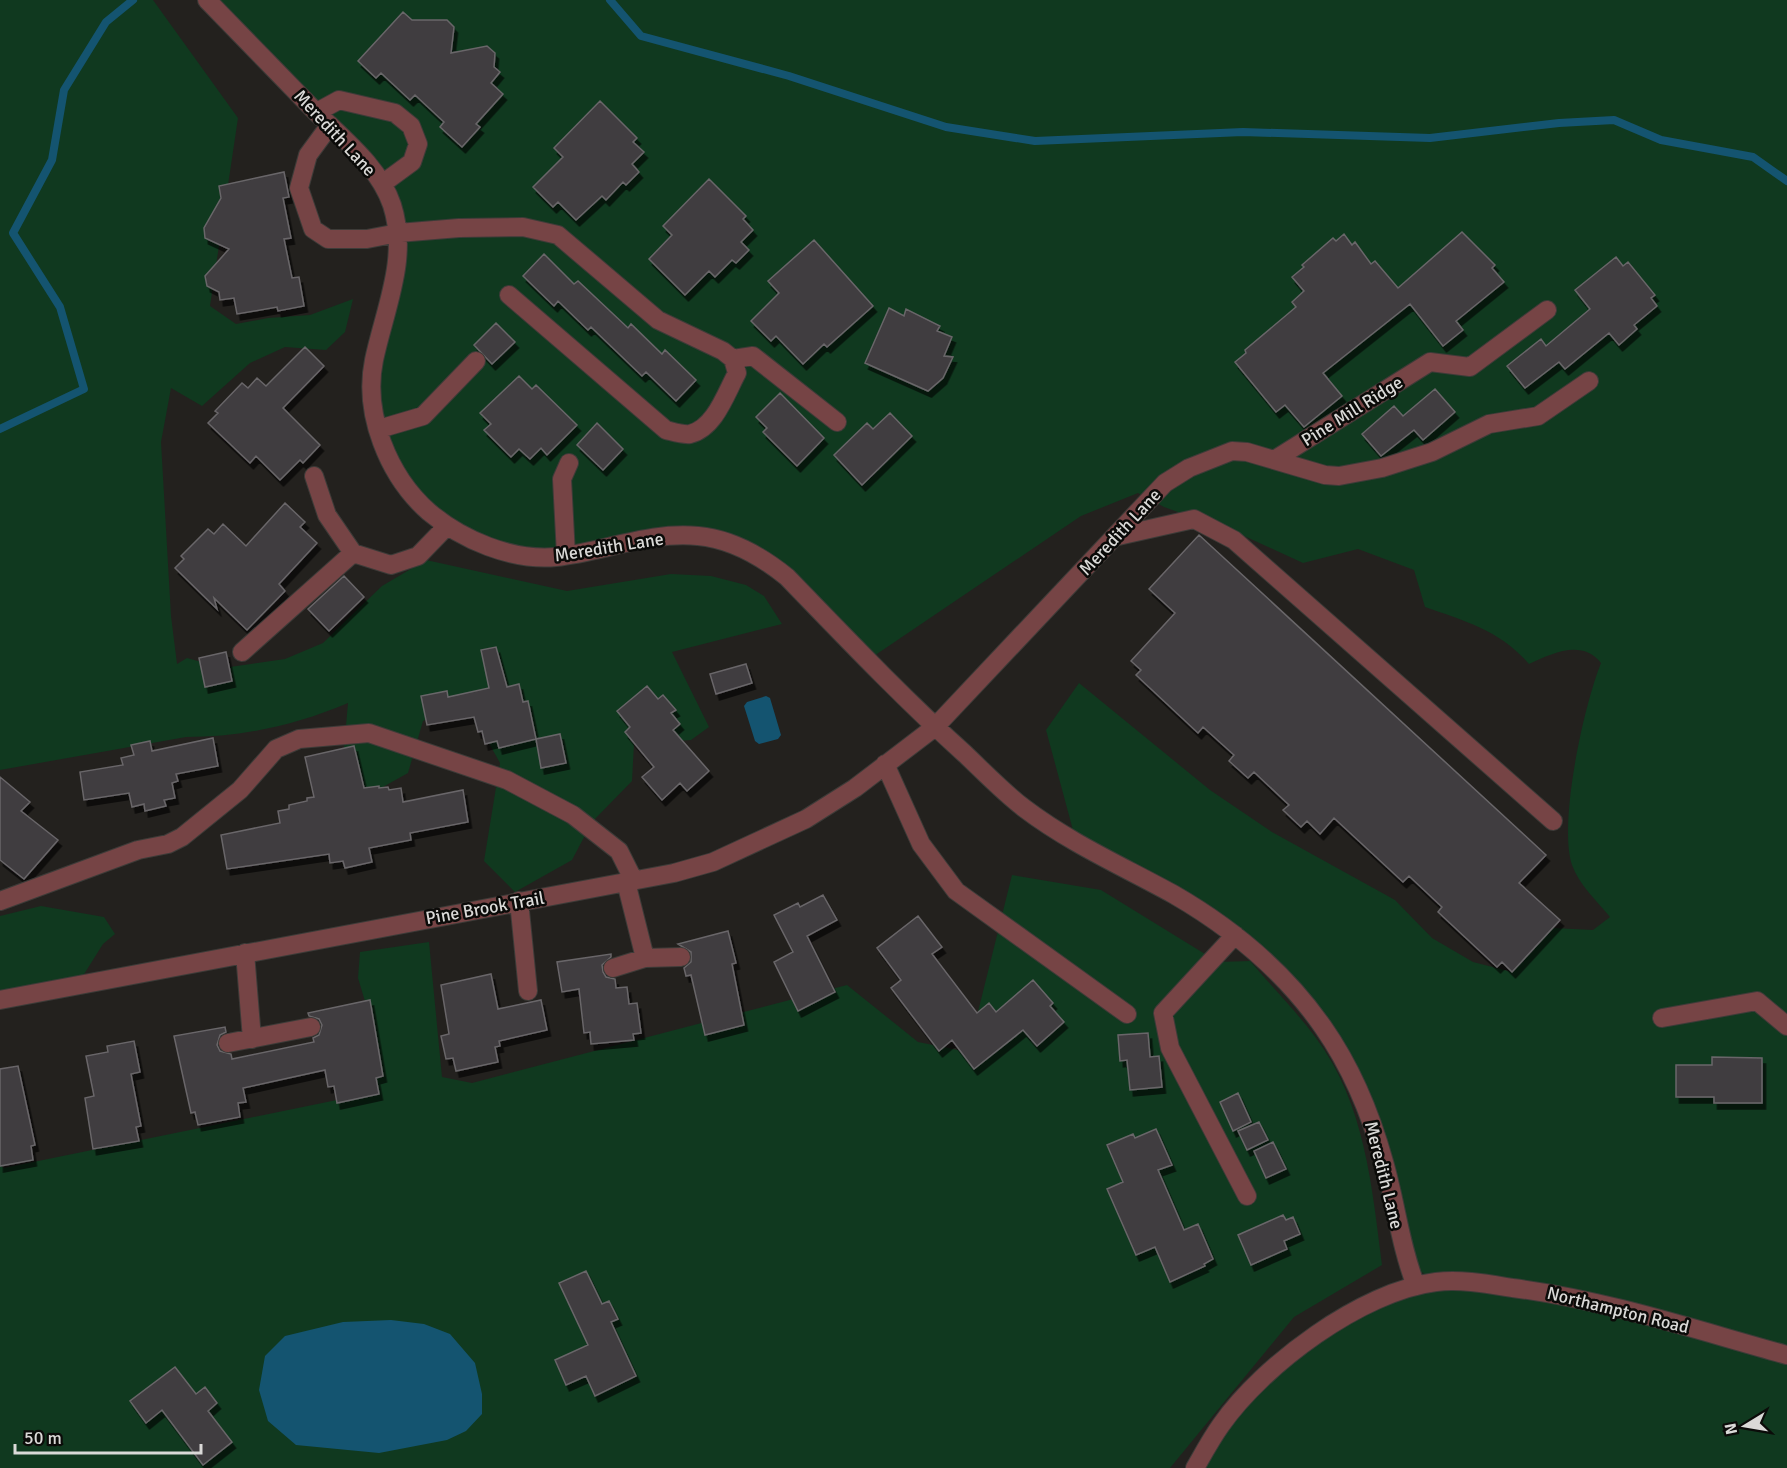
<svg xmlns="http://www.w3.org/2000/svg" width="1787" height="1468" viewBox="0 0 1787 1468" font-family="Signika,sans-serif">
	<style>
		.green { fill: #10391f }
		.water { fill: #145470 }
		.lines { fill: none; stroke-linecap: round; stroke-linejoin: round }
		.stream { stroke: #145470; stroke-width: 8 }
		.building { fill: #3f3c3f; stroke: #696669; stroke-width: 1.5; filter: url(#shadow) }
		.minor-casing { stroke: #3d3b38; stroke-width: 20 }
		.minor { stroke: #764445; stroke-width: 18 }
		.labels { text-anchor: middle; stroke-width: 5; stroke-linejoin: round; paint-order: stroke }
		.street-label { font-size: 18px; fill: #dad9d7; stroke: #0b0b09 }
	</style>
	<defs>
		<filter id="shadow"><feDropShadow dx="3.5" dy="6" stdDeviation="0" flood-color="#0009"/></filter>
	</defs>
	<rect width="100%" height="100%" fill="#23211e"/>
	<path class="green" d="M0 0H153L238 118 210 306 236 324 268 318 310 315 353 299 345 332 326 350 285 347 250 363 202 406 171 388 161 442 171 616 177 664 187 658 223 668 285 659 323 643 382 586 426 560 567 591 671 574 711 576 746 585 764 596 782 624 672 652 709 727 691 740 634 744 632 781 592 822 572 860 515 892 484 861 500 763 475 718 446 709 423 721 408 773 356 802 341 782 348 703C296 725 243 737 186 737L0 770Z
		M207 0H1787V1468H1195L1221 1424 1303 1344 1436 1282 1406 1261 1348 1070 1258 952 1077 845 1046 730 1079 683 1210 790 1272 832 1395 900 1432 938 1473 962 1512 972 1553 928 1593 930 1610 917C1597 901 1579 885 1572 865 1558 823 1584 705 1601 663 1582 639 1553 653 1529 664 1501 631 1465 621 1425 607L1414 570 1358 549 1303 563 1242 535 1164 507 1138 493 1081 516 868 660 787 577 709 538 555 557 490 546 410 492 374 406 395 282 382 184Z
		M1012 875 1101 890 1218 962 1250 961C1272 987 1296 1011 1316 1038 1365 1103 1372 1187 1382 1265L1294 1317 1170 1468H0V1165L4 1168 371 1093 380 1051 358 978 360 952 429 942 442 1077 472 1083 847 985 918 1042 968 1052Z
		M41 906 104 917 115 934 103 944 81 979 0 992V916Z"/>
	<path class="water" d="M766 696 770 698 781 735 778 739 759 744 755 741 744 706 747 702Z
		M391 1320 424 1324 450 1334 475 1363 482 1394V1414L466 1431 447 1440 379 1453 296 1445 268 1421 259 1390 265 1356 285 1336 343 1322Z"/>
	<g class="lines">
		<path class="stream" d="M610 0 641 36 789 76 946 127 1035 141 1243 132 1430 138 1559 123 1614 120 1661 140 1753 157 1787 181
			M0 429 84 389 60 307 13 233 52 160 64 90 106 22 133 0"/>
	</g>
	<path class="building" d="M403 12 412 20H447L454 27 451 53 487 46 495 53 494 67 500 72 491 83 503 94 476 124 480 127 462 147 440 127 444 122 415 95 410 100 381 73 376 78 358 61Z
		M600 101 637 138 633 142 644 152 632 164 639 172 626 185 623 182 606 200 602 196 576 220 558 202 553 207 533 187 563 157 554 148Z
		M284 172 289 197 283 198 291 238 284 239 292 278 299 277 304 306 278 311 277 307 237 314 234 298 220 300 219 292 207 286 205 276 229 249 205 238 204 228 221 198 219 186Z
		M709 179 746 216 743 219 753 230 741 242 749 250 736 263 732 260 715 277 709 271 685 295 649 259 672 235 663 226Z
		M1462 232 1495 265 1492 268 1504 282 1456 321 1463 330 1443 346 1410 304 1323 373 1342 396 1304 427 1285 405 1276 412 1235 362 1246 353 1245 350 1296 307 1292 302 1304 291 1292 277 1304 267 1302 265 1333 238 1336 241 1344 234 1352 245 1355 242 1371 264 1375 261 1398 288Z
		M814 240 873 306 827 347 824 344 803 364 776 336 771 341 751 321 779 293 768 281Z
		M544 254 574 284 578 281 628 328 631 324 662 354 665 350 696 380 676 401 646 372 642 376 591 327 588 330 558 301 554 306 523 276Z
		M1616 257 1623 266 1628 262 1655 295 1651 298 1657 306 1634 325 1637 329 1619 345 1609 333 1565 369 1559 362 1525 388 1507 366 1541 339 1546 346 1590 309 1575 290Z
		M889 308 904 316 906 309 940 326 937 331 952 337 944 356 953 357 943 378 928 391 865 363Z
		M496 323 515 342 492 364 474 345Z
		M305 347 324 366 283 408 320 445 303 463 300 460 280 480 256 456 250 463 208 423 218 413 215 411 242 383 248 388 257 378 266 386Z
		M519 376 532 389 536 385 577 425 547 455 541 448 530 459 519 449 511 457 484 430 491 424 480 413Z
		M1435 389 1455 412 1423 440 1414 430 1381 456 1362 434 1394 406 1403 416Z
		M780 393 824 438 797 466 763 432 767 428 756 417Z
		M890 413 912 436 862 485 834 455 867 423 873 429Z
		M597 423 623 449 603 470 577 445Z
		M285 503 305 522 300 527 317 543 279 584 285 591 247 630 214 598 217 609 175 568 184 559 181 556 208 529 214 534 223 524 246 546Z
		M1199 535 1546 855 1519 883 1560 920 1512 972 1502 962 1497 967 1438 912 1442 907 1409 876 1403 882 1334 818 1320 834 1307 821 1301 827 1283 810 1289 805 1254 772 1248 778 1229 761 1234 755 1203 727 1198 733 1136 675 1141 670 1131 661 1175 613 1149 589Z
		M344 576 364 597 329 631 308 609Z
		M496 647 507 687 519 684 523 702 528 701 536 739 560 734 566 763 541 768 536 739 499 748 497 741 485 744 482 731 478 732 474 717 427 725 421 696 447 691 448 697 489 688 481 650Z
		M226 652 232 681 205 687 199 658Z
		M746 664 752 683 716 694 710 674Z
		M647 686 658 699 663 695 676 710 671 713 680 724 673 730 709 771 687 791 680 783 662 800 642 777 654 767 625 732 630 727 617 711Z
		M213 738 218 766 176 774 178 781 172 783 175 798 164 800 166 806 145 811 144 804 132 807 129 793 84 800 80 772 123 765 121 758 134 755 131 745 150 741 152 751Z
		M354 746 364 788 379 786V788L388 787 389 790 401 788 403 802 463 790 468 822 410 833 411 840 369 848 372 862 345 868 343 861 330 863 329 854 227 869 221 835 280 823 278 811 289 809V805L307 801V798L314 797 305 757Z
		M0 777 30 802 21 811 58 840 24 879 0 860Z
		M823 895 837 920 807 936 835 992 798 1011 774 962 793 952 774 915 798 903 800 907Z
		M918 916 942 947 932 954 977 1013 989 1003 996 1012 1033 980 1053 1003 1050 1006 1064 1022 1037 1046 1023 1030 974 1069 952 1040 939 1051 891 988 901 980 877 948Z
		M728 931 736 963 732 964 744 1025 705 1035 691 975 686 976 684 968 691 962V952L678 944Z
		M611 954V957L602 965 603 972 606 977 615 979 616 988 627 987 629 1004 637 1003 641 1033 633 1034 634 1040 591 1044 590 1032 584 1033 579 989 562 992 557 962Z
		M491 974 498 1009 541 1000 547 1030 499 1041 500 1046 495 1047 498 1062 456 1071 453 1058 446 1059 441 1036 449 1034 441 985Z
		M370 1000 383 1076 376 1078 379 1094 337 1103 334 1086 328 1087 325 1070 243 1088 246 1102 238 1103 240 1117 198 1125 195 1112 191 1113 174 1036 225 1027 226 1032 220 1035 217 1045 220 1051 231 1054 232 1059 314 1042 313 1038 319 1035 322 1025 319 1019 309 1016 308 1013Z
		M1148 1033 1150 1057 1159 1056 1162 1087 1130 1090 1127 1060 1120 1061 1118 1035Z
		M134 1041 140 1072 131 1074 141 1126 136 1127 139 1141 93 1149 85 1098 94 1096 86 1056 108 1052 107 1046Z
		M1712 1057 1762 1058V1103H1714V1097H1676V1065H1712Z
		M18 1066 35 1145 31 1146 33 1160 0 1166V1069Z
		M1238 1093 1251 1122 1233 1131 1220 1102Z
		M1259 1122 1268 1140 1247 1150 1238 1131Z
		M1156 1129 1172 1165 1158 1170 1184 1230 1198 1224 1213 1259 1204 1264 1205 1266 1170 1282 1155 1247 1136 1255 1107 1189 1123 1182 1107 1145 1133 1134 1135 1138Z
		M1273 1142 1286 1169 1266 1178 1254 1151Z
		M1283 1215 1286 1220 1293 1217 1300 1234 1284 1241 1287 1249 1251 1265 1238 1235Z
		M586 1271 602 1304 609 1301 618 1319 611 1322 636 1376 595 1396 586 1376 566 1385 555 1360 588 1345 559 1283Z
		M175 1367 196 1394 205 1387 217 1403 208 1411 232 1442 203 1465 162 1410 146 1423 130 1401Z"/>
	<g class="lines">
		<defs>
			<path id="minor" d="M207 0C243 37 278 73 314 110 342 138 379 166 392 205 409 258 385 308 374 360 363 413 388 476 429 512 462 540 512 561 556 557 603 552 650 531 698 536 732 539 761 556 787 577 845 637 903 698 965 754 984 772 1003 792 1024 808 1070 843 1122 866 1173 894 1232 928 1284 971 1323 1027 1351 1067 1371 1115 1384 1162 1396 1203 1400 1245 1416 1286
				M317 112 339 100 395 113 411 126 418 144 412 162 382 184
				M330 125 308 155 299 188 313 229 328 239H367L398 233 459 228 523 227 558 235 658 320 723 351 733 359 737 373C726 393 715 428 690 434 683 435 674 432 666 430L509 295
				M733 359 753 356 837 422
				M379 429 423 416 476 361
				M1274 460 1430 362 1470 367 1547 310
				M314 476 327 515 353 553
				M1118 536 1194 519 1234 540 1553 821
				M566 555 562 479 569 463
				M242 652 353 553 391 565 418 556 447 526
				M885 764 921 844 956 891 1127 1014
				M626 882 645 958
				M0 901 138 850 168 844 182 837 240 790 276 749 299 739 369 733 507 780 573 815 619 851 634 881
				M519 901 528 991
				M1235 935 1163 1013 1170 1048 1247 1196
				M245 953 252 1039
				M613 968 645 958 681 957
				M0 1000 674 873 713 862 806 819 855 788 935 727 1165 483 1189 468 1232 451 1247 452 1325 475 1339 476 1382 468 1432 452 1489 424 1538 416 1589 381
				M1662 1018 1757 1001 1787 1026
				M228 1043 311 1027
				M1195 1468C1203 1454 1211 1439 1221 1425 1263 1365 1362 1291 1436 1282 1461 1279 1488 1284 1513 1288 1607 1300 1696 1330 1787 1355"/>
		</defs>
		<use href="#minor" class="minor-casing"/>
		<use href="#minor" class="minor"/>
	</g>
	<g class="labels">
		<g class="street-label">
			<text transform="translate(335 133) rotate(47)" y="6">Meredith Lane</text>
			<text transform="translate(1352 411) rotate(-32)" y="6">Pine Mill Ridge</text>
			<text transform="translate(1120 532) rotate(-47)" y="6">Meredith Lane</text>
			<text transform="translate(609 547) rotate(-9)" y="6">Meredith Lane</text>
			<text transform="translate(485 908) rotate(-10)" y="6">Pine Brook Trail</text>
			<text transform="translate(1384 1175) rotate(76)" y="6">Meredith Lane</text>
			<text transform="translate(1618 1310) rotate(14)" y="6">Northampton Road</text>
		</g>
	</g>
	<g transform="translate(1745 1426) rotate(259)" stroke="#0b0b09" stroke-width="4.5" paint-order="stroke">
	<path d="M0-4.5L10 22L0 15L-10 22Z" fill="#dad9d7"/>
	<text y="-9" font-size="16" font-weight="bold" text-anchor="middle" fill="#dad9d7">N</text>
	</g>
	<path d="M15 1444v9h186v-9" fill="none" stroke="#dad9d7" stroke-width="3"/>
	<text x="24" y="1444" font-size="18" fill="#dad9d7" stroke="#0b0b09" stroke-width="4.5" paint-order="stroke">50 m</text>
</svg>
